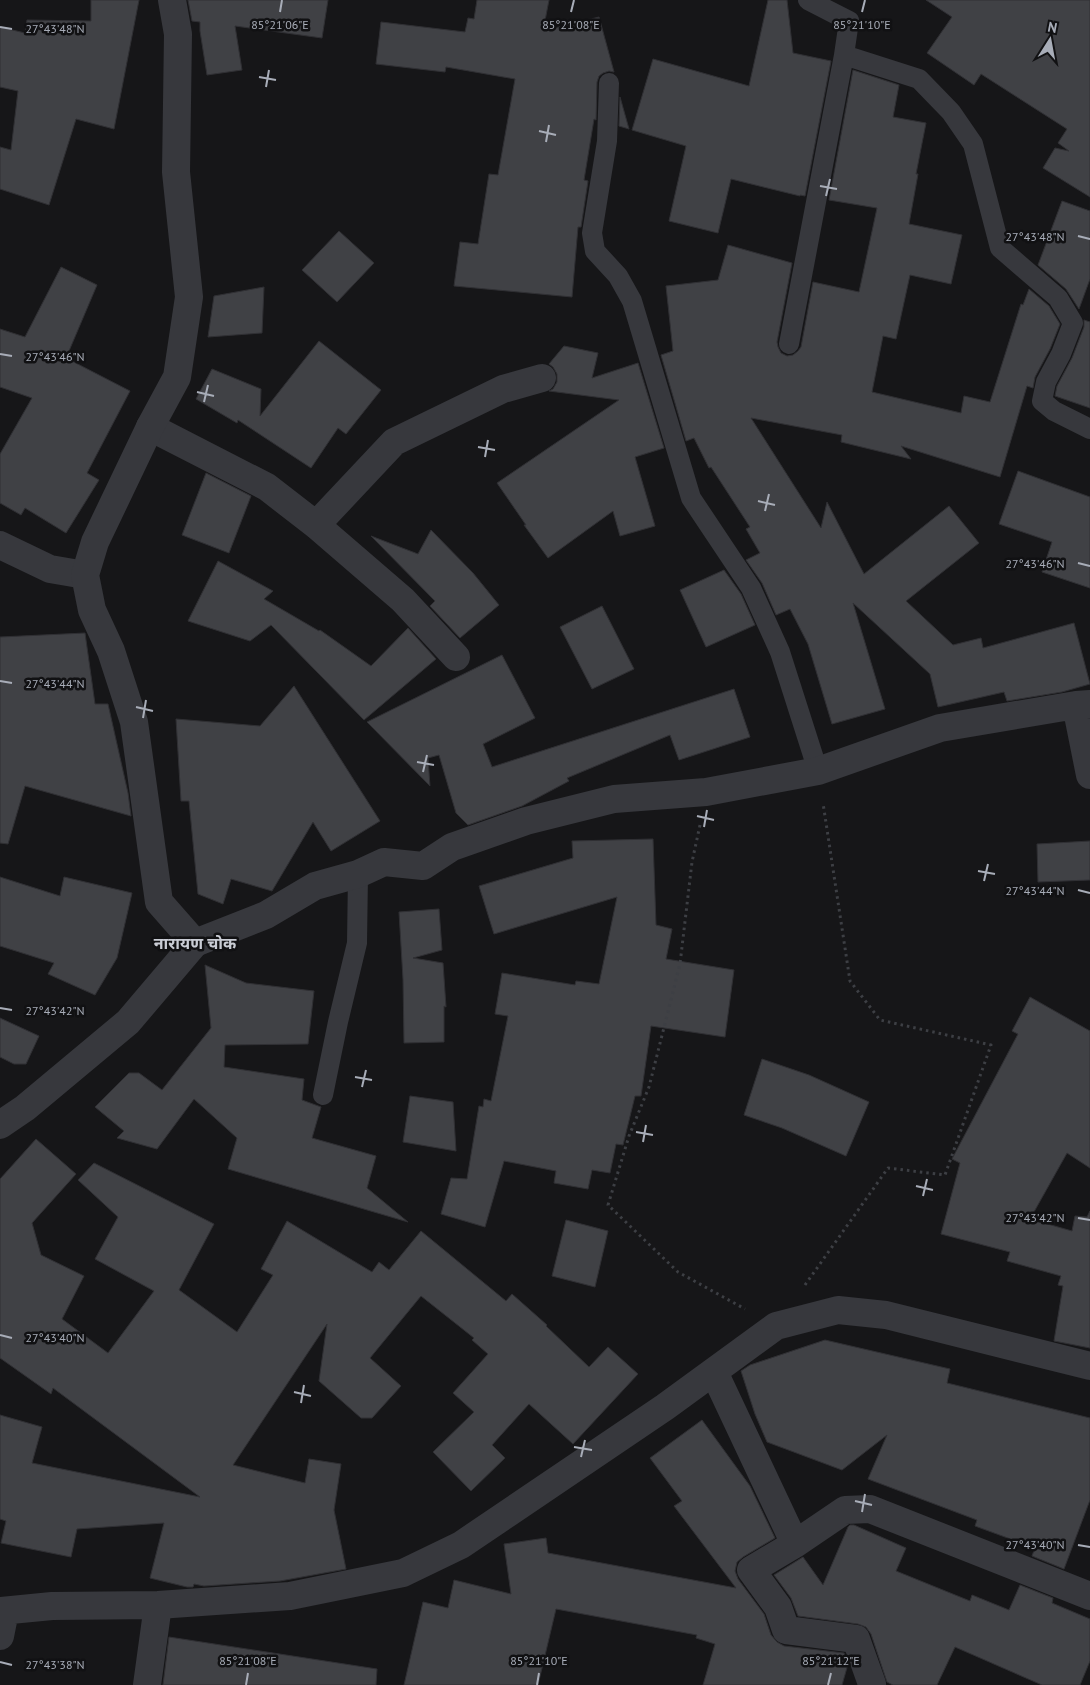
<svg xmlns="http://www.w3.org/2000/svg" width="1090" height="1685" viewBox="0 0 1090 1685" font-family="'PT Sans','Noto Sans Devanagari',sans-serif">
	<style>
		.building { fill: #404145; stroke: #303034 }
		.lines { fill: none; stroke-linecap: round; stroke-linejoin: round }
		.path { stroke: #3d3f44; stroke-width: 3; stroke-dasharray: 2.5 4; stroke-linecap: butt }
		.service { stroke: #37383d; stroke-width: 20 }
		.minor { stroke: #37383d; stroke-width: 28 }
		.tertiary { stroke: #37383d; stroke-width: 28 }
		.ticks { fill: none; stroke: #a8adb8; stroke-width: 2 }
		.labels { text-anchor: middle; stroke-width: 5; stroke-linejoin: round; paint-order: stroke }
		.neighbourhood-label { font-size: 16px; font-weight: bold; fill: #c9ccd4; stroke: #111113 }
		.ticks-label { font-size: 12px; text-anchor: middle; fill: #a8adb8; stroke: #111113; stroke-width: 5; stroke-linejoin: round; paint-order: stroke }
	</style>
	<rect width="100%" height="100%" fill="#161618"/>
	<path class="building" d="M91 0H139L114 129 76 119 49 205 0 189V147L11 150 18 91 0 87V27L25 33 27 20 91 21Z
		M188 0H328L322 38 235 26 242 70 207 75 200 31V22L192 21Z
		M477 0H549L543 31 599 17 614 72 609 71 603 73 599 76 597 82 596 120 594 119 584 180 588 181 581 227H578L572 297 454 286 460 242 478 244 489 174 498 175 515 79 446 67 445 72 376 64 381 22 465 32 468 18 474 19Z
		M768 0H787L793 53 831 61 805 196 800 195V196L731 179 718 233 669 221 686 146 632 130 653 59 749 86Z
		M926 0H1090V197L1043 168 1055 148 1069 151 1058 143 1067 129 981 74 974 85 927 53 952 17Z
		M853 70 899 85 893 117 926 123 916 174H918L909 224 962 235 951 284 910 275 896 339 883 336 872 392 961 413 964 396 990 402 1021 304 1023 305 1029 289 1049 306 1060 324 1050 349 1035 377 1033 388 1027 386 1000 477 901 446 911 459 841 442 842 435 751 418 821 528 827 502 864 574 949 506 979 543 906 601 953 645 981 638 983 648 1074 623 1090 684 1062 692 1007 701 1004 692 938 707 930 674 853 603 885 709 832 724 808 644 790 609 776 615 762 583 746 560 760 553 746 529 750 527 711 467 709 468 694 438 686 441 661 355 673 351 666 286 718 280 728 245 792 263 777 342 778 347 781 353 787 356 793 355 798 351 801 347 813 282 859 292 877 208 829 200Z
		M620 97 629 129 619 126Z
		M1062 201 1090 211V279L1079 309 1066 289 1038 265Z
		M339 231 374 263 337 302 302 270Z
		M61 267 97 285 66 358 130 391 87 473 99 480 66 533 25 508 21 515 0 503V454L32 398 0 387V329L25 337Z
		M264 287 262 333 208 337 214 296Z
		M1084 320 1090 322V408L1055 396 1057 386 1072 358 1084 327Z
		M319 341 381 390 346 434 338 428 311 468 238 420 237 423 196 399 212 369 261 389 260 416Z
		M564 346 598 353 592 378 638 363 664 448 635 457 655 526 620 536 613 511 548 558 524 525H526L497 483 619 400 549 391 553 389 557 382V374L553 367 549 364Z
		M1018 471 1090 497V588L1042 572 1052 542 999 524Z
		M206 473 251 496 229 553 182 535Z
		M431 530 473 573 499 605 460 638 430 606 435 601 371 536 418 554Z
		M218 561 273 591 264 599 319 631 320 630 371 666 408 628 436 659 364 720 271 625 250 641 188 621Z
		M724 570 741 594 755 625 706 647 680 590Z
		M602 606 634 669 592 689 560 627Z
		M85 633 95 704H108L128 793 131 816 25 786 8 844 0 843V637Z
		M502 655 535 718 483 744 492 767 734 689 750 737 679 760 670 735 567 778 569 781 522 806 468 825 456 813 439 755 428 758 430 786 367 722Z
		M294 686 380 821 331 851 313 822 272 891 231 879 223 904 198 894 189 801H181L176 719 260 726Z
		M653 839 656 925 672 929 666 959 734 970 725 1037 651 1026 641 1096H635L623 1145 616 1144 610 1173 592 1170 588 1189 554 1183 556 1171 504 1161 485 1227 441 1214 451 1178 467 1179 479 1106 483 1107 484 1099 491 1101 508 1016 495 1014 502 973 575 985 576 981 599 984 617 897 494 934 479 886 573 858 572 841Z
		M1090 841V880L1038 882 1037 844Z
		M0 877 60 896 64 877 132 893 117 958 95 995 48 974 54 963 0 946Z
		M439 909 442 950 413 958 443 963 446 1007 444 1006V1042L404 1043 403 979 399 912Z
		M205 965 246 983 314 991 308 1044 225 1045 224 1067 304 1079 302 1100 321 1107 312 1138 376 1156 367 1188 408 1222 228 1169 237 1138 194 1099 157 1149 117 1138 124 1131 95 1107 129 1073H139L162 1090 211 1028Z
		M1030 997 1090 1031V1168L1067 1153 1030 1219 1072 1231 1075 1216 1087 1217 1090 1211V1348L1054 1341 1063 1286 1058 1285 1061 1276 1007 1261 1010 1252 941 1234 960 1163 952 1159 1018 1034 1012 1031Z
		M0 1018 39 1036 26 1064H14L0 1057Z
		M762 1059 809 1075 869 1102 846 1156 782 1128 744 1115Z
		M410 1096 453 1102 456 1151 403 1142Z
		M36 1139 76 1174 32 1223 41 1255 84 1276 62 1319 108 1353 154 1291 95 1259 118 1217 78 1180 94 1163 214 1224 179 1290 237 1332 273 1275 261 1269 287 1221 372 1272 379 1262 389 1270 421 1231 506 1301 512 1294 547 1325 546 1326 589 1367 608 1347 638 1374 573 1444 529 1404 492 1445 505 1458 471 1491 433 1452 474 1412 453 1393 488 1354 472 1340 474 1338 421 1296 370 1358 401 1386 372 1418H361L319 1381 327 1324 233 1465 305 1483 309 1459 341 1464 334 1510 346 1569 280 1581 204 1586 194 1584 193 1587H187L150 1578 164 1523 77 1529 71 1557 1 1543 6 1521 0 1519V1415L42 1427 32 1463 200 1497 53 1388 51 1394 0 1358V1179Z
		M566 1220 608 1231 595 1287 552 1276Z
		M825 1340 950 1369 947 1383 1090 1418V1500L1064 1569 1032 1556 1035 1548 975 1526 977 1520 868 1479 887 1435 842 1470 767 1442 755 1414 741 1371 750 1365Z
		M702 1420 750 1486 775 1538 743 1557 737 1562 735 1571 738 1579 764 1614 771 1635 777 1642 784 1646 844 1653 848 1664 842 1685H703L715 1644 696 1638 697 1635 556 1609 538 1685H404L423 1602 448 1608 454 1580 511 1594 504 1544 546 1538 548 1553 736 1588 674 1506 682 1501 650 1458Z
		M850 1525H854L906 1548 896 1571 970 1601 972 1595 1009 1610 1020 1585 1053 1598 1052 1603 1090 1619V1661L1080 1685H1042L955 1647 937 1685H893L887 1682 871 1634 866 1627 858 1624 798 1616 791 1598 774 1575 803 1557 823 1585 848 1527Z
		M169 1637 377 1669 376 1685H163Z"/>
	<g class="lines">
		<path class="path" d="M700 825 692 862 680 964 649 1087 629 1136 608 1205 678 1272 745 1309
			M805 1285 888 1168 945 1175 991 1045 880 1020 850 981 823 803"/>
		<path class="service" d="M808 0 849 21 844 55 919 79 951 112 973 144 1000 248 1058 298 1073 323 1061 354 1046 382 1042 401 1054 411 1090 429
			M609 83 607 141 592 233 595 251 618 276 632 301 691 498 751 588 780 652 818 771
			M789 344 844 55
			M323 1095 338 1022 357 943 358 874"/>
		<path class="minor" d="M150 427 267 487 316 525 403 600 456 657
			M316 525 394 442 503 389 542 378
			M0 545 50 569 85 575
			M1076 705 1090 775
			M195 943 266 915 315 886 358 874 384 862 423 866 452 847 526 821 614 799 706 792 818 771 940 728 1076 705 1090 704
			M714 1372 795 1544 845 1510 870 1509 1090 1596
			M795 1544 751 1570 778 1607 786 1630 856 1639 872 1684
			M0 1611 52 1606 158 1605 290 1596 403 1573 461 1545 665 1407 776 1326 838 1310 886 1315 1090 1366
			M0 1636 5 1611
			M147 1685 158 1605"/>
		<path class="tertiary" d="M0 1125 25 1108 128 1022 195 943 159 902 134 722 111 651 92 610 85 575 95 542 150 427 177 377 189 297 176 172 178 34 172 0"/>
	</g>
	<path class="ticks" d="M280 12 282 0M571 12 574 0M862 12 865 0M0 27 12 29M259 77 276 80M266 87 269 70M539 131 556 135M546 142 549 125M820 186 837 189M826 196 830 179M1078 236 1090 239M0 354 12 356M197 392 214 396M204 402 208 385M478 447 495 450M485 457 488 440M758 501 775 505M765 511 769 494M1078 563 1090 566M0 681 12 683M136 707 153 711M143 718 146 700M417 762 434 765M423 772 427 755M697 816 714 820M704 827 707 810M978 871 995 874M984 881 988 864M1078 890 1090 893M0 1008 12 1010M355 1077 372 1080M362 1087 366 1070M636 1132 653 1135M643 1142 646 1125M916 1186 933 1190M923 1196 927 1179M1078 1218 1090 1220M0 1335 12 1338M294 1392 311 1396M301 1403 304 1385M574 1447 592 1450M581 1457 585 1440M855 1501 872 1505M862 1512 865 1494M1078 1545 1090 1547M0 1662 12 1665M246 1685 248 1673M537 1685 539 1673M828 1685 831 1673"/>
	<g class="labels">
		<g class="neighbourhood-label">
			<text x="195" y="949">नारायण चोक</text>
		</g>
	</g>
	<g class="ticks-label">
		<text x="571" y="29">85°21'08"E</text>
		<text x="862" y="29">85°21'10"E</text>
		<text x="280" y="29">85°21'06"E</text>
		<text x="55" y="33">27°43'48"N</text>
		<text x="1035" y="241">27°43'48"N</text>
		<text x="55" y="361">27°43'46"N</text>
		<text x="1035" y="568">27°43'46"N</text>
		<text x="55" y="688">27°43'44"N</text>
		<text x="1035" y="895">27°43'44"N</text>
		<text x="55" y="1015">27°43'42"N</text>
		<text x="1035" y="1222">27°43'42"N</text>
		<text x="55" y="1342">27°43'40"N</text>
		<text x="1035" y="1549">27°43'40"N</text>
		<text x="248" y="1665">85°21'08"E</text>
		<text x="539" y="1665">85°21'10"E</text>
		<text x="831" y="1665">85°21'12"E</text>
		<text x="55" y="1669">27°43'38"N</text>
	</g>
	<g transform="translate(1050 40) rotate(11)" stroke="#111113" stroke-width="4" paint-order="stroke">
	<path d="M0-4L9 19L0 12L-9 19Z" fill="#a8adb8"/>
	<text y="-8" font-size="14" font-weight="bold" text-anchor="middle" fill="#a8adb8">N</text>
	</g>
</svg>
